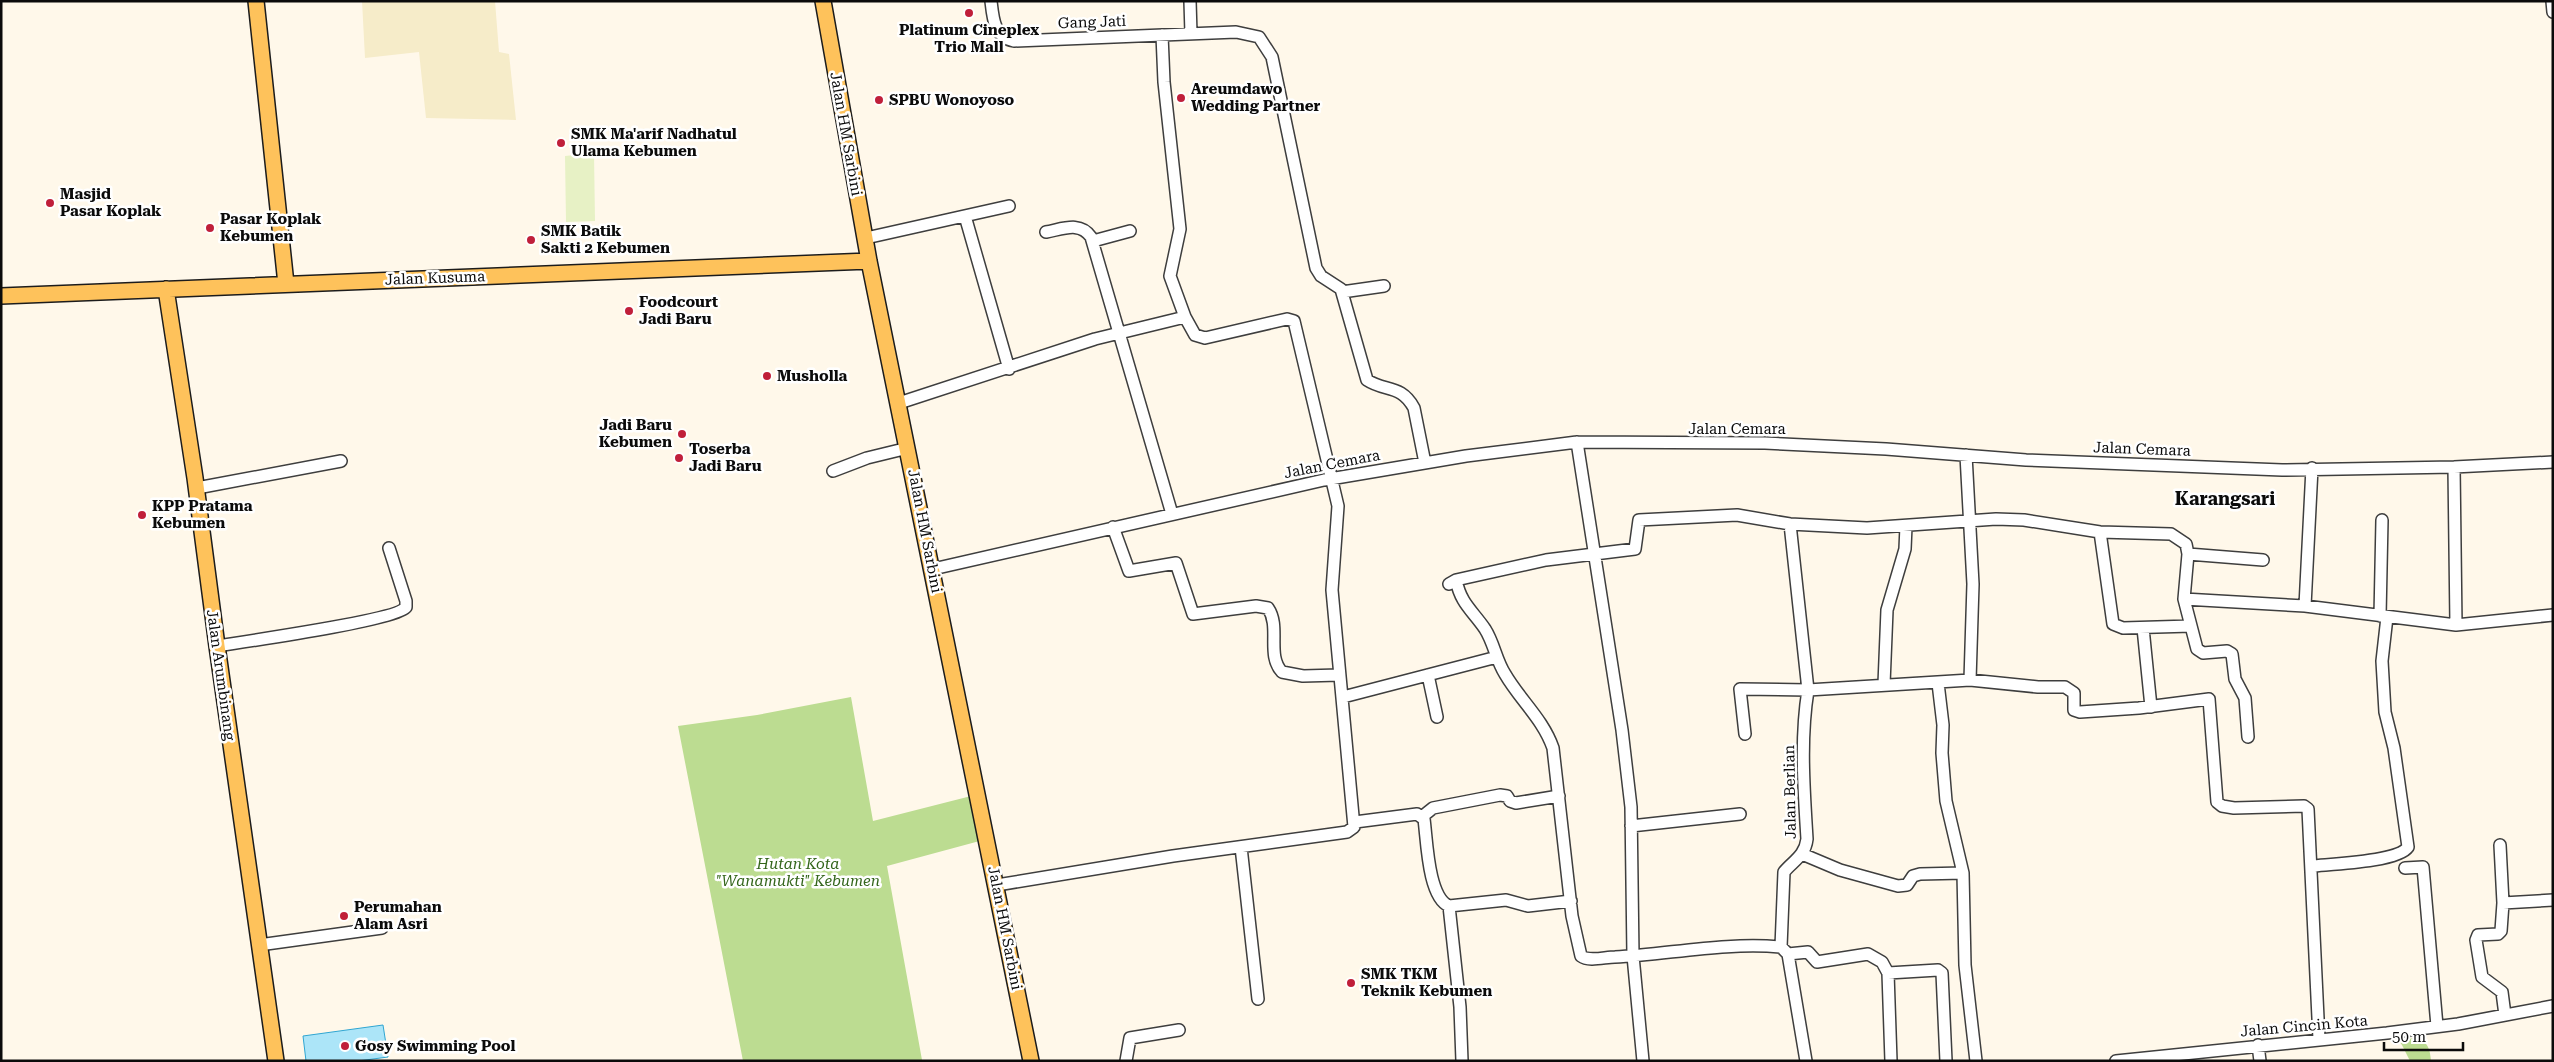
<svg xmlns="http://www.w3.org/2000/svg" width="2554" height="1062" viewBox="0 0 2554 1062" font-family="'Roboto Serif',serif">
	<style>
		.farmland { fill: #f6ecc9 }
		.forest { fill: #bcdc91 }
		.pitch { fill: #e7f1c5 }
		.water { fill: #ace5f8; stroke: #30a6d2 }
		.lines { fill: none; stroke-linecap: round; stroke-linejoin: round }
		.minor-casing { stroke: #3e3e3e; stroke-width: 14 }
		.major-casing { stroke: #1c1c1c; stroke-width: 18 }
		.minor { stroke: #fff; stroke-width: 11 }
		.major { stroke: #fec25b; stroke-width: 15 }
		.poi-dot { fill: #c01f3a; stroke: #fff; stroke-width: 2 }
		.labels { text-anchor: middle; stroke-width: 5; stroke-linejoin: round; paint-order: stroke }
		.street-label { font-size: 15px; fill: #0b0b0b; stroke: #fff }
		.poi-label { font-size: 15px; font-weight: bold; fill: #0b0b0b; stroke: #fff; text-anchor: start }
		.park-label { font-size: 15px; font-style: italic; fill: #33651a; stroke: #fff }
		.quarter-label { font-size: 18px; font-weight: bold; fill: #0b0b0b; stroke: #fff }
	</style>
	<rect width="100%" height="100%" fill="#fff8ea"/>
	<path class="farmland" d="M362 1H495L499 52 509 54 516 120 426 118 419 52 365 58Z"/>
	<path class="forest" d="M851 697 873 821 979 794 987 839 887 866 922 1060 743 1061 678 726 757 715Z
		M2416 1038C2428 1041 2430 1049 2431 1061H2410L2402 1045 2398 1040Z"/>
	<path class="pitch" d="M594 153 595 221 566 222 565 156Z"/>
	<path class="water" d="M383 1025 388 1057 358 1061H306L303 1036Z"/>
	<g class="lines">
		<defs>
			<path id="minor" d="M991 1C993 19 994 37 1014 41L1236 32 1259 37 1272 57 1316 268 1321 276 1341 289 1367 380C1385 392 1401 384 1414 408L1425 463
				M1190 1 1191 34
				M2552 1 2553 12
				M965 216 1009 369
				M1046 232C1063 229 1080 221 1091 237L1172 514
				M866 238 1009 206
				M1093 241 1130 231
				M1342 292 1384 286
				M899 403 1095 339 1185 317 1170 276 1180 229 1164 82 1162 35
				M1577 442 1622 730 1631 807 1633 956 1643 1061
				M1966 455 1973 584 1970 680
				M2454 467 2456 625
				M833 471 867 458 908 448
				M197 488 341 461
				M1790 524 1808 690C1800 739 1804 790 1807 839 1805 856 1793 861 1784 872L1781 947 1788 954 1806 1061
				M1113 527 1129 571 1176 563 1193 614 1256 606 1268 608C1281 627 1266 655 1282 672L1303 676 1339 675
				M2100 532 2113 624 2123 628 2191 626
				M2188 554 2263 560
				M933 569 1324 480 1466 456 1577 442 1765 443 1886 449 2026 460 2282 470 2454 467 2553 462
				M1456 580 1546 560 1635 549 1639 520 1737 515 1790 524 1867 528 1996 519 2024 520 2100 532 2171 534 2186 544 2188 554 2184 599 2197 649 2203 653 2227 651 2232 654 2235 679 2245 698 2248 737
				M1449 584 1456 580C1461 604 1472 610 1485 629 1494 643 1496 660 1505 674 1520 700 1543 719 1553 748L1572 916 1581 956C1589 962 1605 957 1615 957 1670 954 1726 942 1781 947
				M2184 599 2305 606 2456 625 2553 615
				M2305 606 2312 468
				M2380 616 2382 520
				M2143 628 2151 707
				M217 646C242 642 398 620 406 607V601L389 548
				M1428 675 1437 717
				M1938 683 1943 725 1942 753 1946 801 1963 873 1965 965 1976 1061
				M1884 684 1887 610 1905 549 1906 526
				M1343 697 1497 657
				M1745 734 1740 689 1808 690 1970 680 2038 687H2065L2074 693V710L2080 712 2139 708 2209 699 2217 802 2222 806 2234 808 2304 806 2308 809 2319 1039
				M1423 816 1433 808 1500 795 1507 796 1510 801 1516 803 1559 796
				M1355 822 1417 814 1424 819C1427 841 1428 897 1449 906L1460 1007 1462 1061
				M1631 826 1740 814
				M2500 845 2503 903 2501 931 2498 934 2478 935 2476 940 2482 977 2502 992 2505 1015
				M1241 847 1258 999
				M1802 854 1840 870 1898 886 1907 885 1913 876 1920 874 1963 873
				M2312 866C2331 864 2398 862 2408 847L2394 748 2385 712 2382 661 2387 617
				M2405 868 2423 867 2437 1026
				M997 885 1173 856 1347 832 1354 827 1332 590 1338 506 1294 321 1287 319 1205 338 1195 335 1185 317
				M2503 903 2553 900
				M1449 906 1506 900 1528 906 1571 901
				M259 945 382 928
				M1788 954 1808 952 1817 962 1868 954 1882 962 1888 973 1891 1061
				M1888 973 1938 970 1942 973 1946 1061
				M2258 1045 2260 1061
				M1126 1061 1130 1038 1179 1030
				M2116 1061 2387 1033 2458 1024 2553 1006"/>
			<path id="major" d="M256 1 286 284
				M823 1 869 261 1031 1061
				M166 289 195 478 217 646 276 1061
				M1 296 869 261"/>
		</defs>
		<use href="#minor" class="minor-casing"/>
		<use href="#major" class="major-casing"/>
		<use href="#minor" class="minor"/>
		<use href="#major" class="major"/>
	</g>
	<g class="poi-dot">
		<circle cx="969" cy="13" r="5"/>
		<circle cx="1181" cy="98" r="5"/>
		<circle cx="879" cy="100" r="5"/>
		<circle cx="561" cy="143" r="5"/>
		<circle cx="50" cy="203" r="5"/>
		<circle cx="210" cy="228" r="5"/>
		<circle cx="531" cy="240" r="5"/>
		<circle cx="629" cy="311" r="5"/>
		<circle cx="767" cy="376" r="5"/>
		<circle cx="682" cy="434" r="5"/>
		<circle cx="679" cy="458" r="5"/>
		<circle cx="142" cy="515" r="5"/>
		<circle cx="344" cy="916" r="5"/>
		<circle cx="1351" cy="983" r="5"/>
		<circle cx="345" cy="1046" r="5"/>
	</g>
	<g class="labels">
		<g class="street-label">
			<text transform="translate(1092 22) rotate(-2)" y="5">Gang Jati</text>
			<text transform="translate(846 134) rotate(80)" y="5">Jalan HM Sarbini</text>
			<text transform="translate(435 278) rotate(-2)" y="5">Jalan Kusuma</text>
			<text x="1737" y="434">Jalan Cemara</text>
			<text transform="translate(2142 449) rotate(2)" y="5">Jalan Cemara</text>
			<text transform="translate(1332 464) rotate(-11)" y="5">Jalan Cemara</text>
			<text transform="translate(925 531) rotate(79)" y="5">Jalan HM Sarbini</text>
			<text transform="translate(221 675) rotate(82)" y="5">Jalan Arumbinang</text>
			<text transform="translate(1790 792) rotate(-91)" y="5">Jalan Berlian</text>
			<text transform="translate(1005 928) rotate(79)" y="5">Jalan HM Sarbini</text>
			<text transform="translate(2304 1026) rotate(-5)" y="5">Jalan Cincin Kota</text>
		</g>
		<g class="poi-label">
			<text x="969" y="35" text-anchor="middle">Platinum Cineplex<tspan x="969" dy="17">Trio Mall</tspan></text>
			<text x="1191" y="94">Areumdawo<tspan x="1191" dy="17">Wedding Partner</tspan></text>
			<text x="889" y="105">SPBU Wonoyoso</text>
			<text x="571" y="139">SMK Ma'arif Nadhatul<tspan x="571" dy="17">Ulama Kebumen</tspan></text>
			<text x="60" y="199">Masjid<tspan x="60" dy="17">Pasar Koplak</tspan></text>
			<text x="220" y="224">Pasar Koplak<tspan x="220" dy="17">Kebumen</tspan></text>
			<text x="541" y="236">SMK Batik<tspan x="541" dy="17">Sakti 2 Kebumen</tspan></text>
			<text x="639" y="307">Foodcourt<tspan x="639" dy="17">Jadi Baru</tspan></text>
			<text x="777" y="381">Musholla</text>
			<text x="672" y="430" text-anchor="end">Jadi Baru<tspan x="672" dy="17">Kebumen</tspan></text>
			<text x="689" y="454">Toserba<tspan x="689" dy="17">Jadi Baru</tspan></text>
			<text x="152" y="511">KPP Pratama<tspan x="152" dy="17">Kebumen</tspan></text>
			<text x="354" y="912">Perumahan<tspan x="354" dy="17">Alam Asri</tspan></text>
			<text x="1361" y="979">SMK TKM<tspan x="1361" dy="17">Teknik Kebumen</tspan></text>
			<text x="355" y="1051">Gosy Swimming Pool</text>
		</g>
		<g class="park-label">
			<text x="798" y="869">Hutan Kota<tspan x="798" dy="17">"Wanamukti" Kebumen</tspan></text>
		</g>
		<g class="quarter-label">
			<text x="2225" y="505">Karangsari</text>
		</g>
	</g>
	<rect width="2554" height="1062" fill="none" stroke="#0b0b0b" stroke-width="5"/>
	<path d="M2384 1042v8h79v-8" fill="none" stroke="#0b0b0b" stroke-width="2.5"/>
	<text x="2392" y="1042" font-size="15" fill="#0b0b0b" stroke="#ffffff" stroke-width="4" paint-order="stroke">50 m</text>
</svg>
